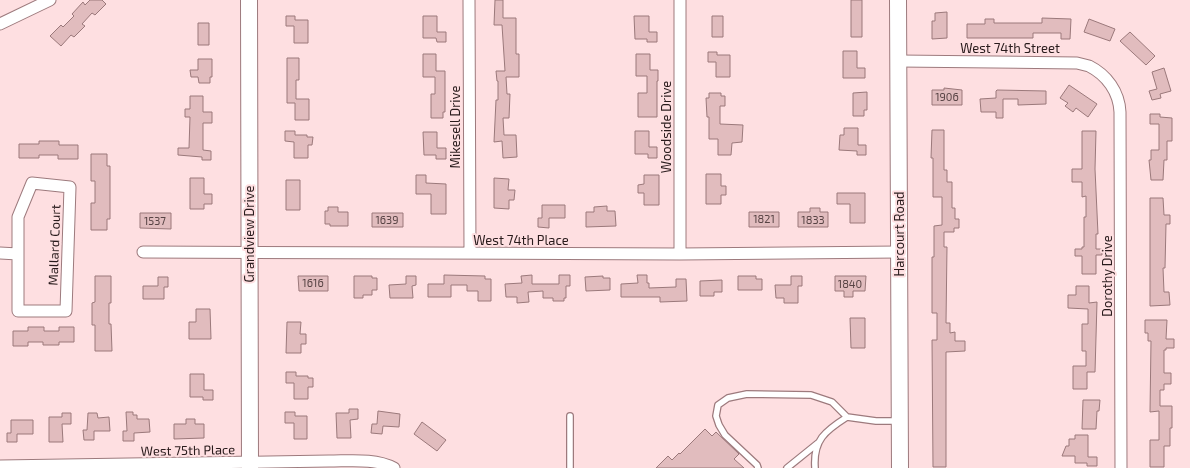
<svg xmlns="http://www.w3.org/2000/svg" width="1190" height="468" viewBox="0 0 1190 468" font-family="'Exo 2',sans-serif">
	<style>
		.building { fill: #e1bcbe; stroke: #9b797b }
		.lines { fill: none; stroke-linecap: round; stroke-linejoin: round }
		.lane-casing { stroke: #9d7a7d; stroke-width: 8 }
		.street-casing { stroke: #9d7a7d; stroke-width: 13 }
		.secondary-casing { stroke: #9d7a7d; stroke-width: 18 }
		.lane { stroke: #fff; stroke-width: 5.5 }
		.street { stroke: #fff; stroke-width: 11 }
		.secondary { stroke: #fff; stroke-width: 16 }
		.labels { text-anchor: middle; stroke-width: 4; stroke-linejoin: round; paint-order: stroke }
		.number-label { font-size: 11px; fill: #574344 }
		.street-label { font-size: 13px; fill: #291b1c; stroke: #fedfe1 }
	</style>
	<rect width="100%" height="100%" fill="#fedfe1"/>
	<path class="building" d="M90 0H102L106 4 95 15 92 13 82 24 85 26 74 37 71 35 61 46 50 36 61 25 63 27 74 16 72 14 83 2 85 5Z
		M495 0H503V18H516V54H519V77H506L507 94H510L509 118H503L504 135H516L517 157 503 158 502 141 494 142 496 100H498V81H497L496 71H505L502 25H494Z
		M851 0H862V37H851Z
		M947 12V38L932 39V21H935V13Z
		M286 16H295V20H308V43H294V26H286Z
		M423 16H437V32H446V42H437L436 38H423Z
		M634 16H649V32H657V42H647V39H635Z
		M712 16H723V37H712Z
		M1042 18 1071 19 1070 39H1061V33H1033V38H967V24H985V19H994V23H1042Z
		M1089 19 1115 29 1110 41 1084 32Z
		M198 23H209V45H198Z
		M1130 32 1155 56 1146 65 1120 41Z
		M843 51H857V68H865V78H843Z
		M708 52H717V55H730V77H716V62H708Z
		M423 54H436V71H445V112H443V118H431V94H435V77H423Z
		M636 54H650V70H658V81H657V117H638V93H647V76H636Z
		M287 58H299V80H296V99H309V120H295V103H287Z
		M198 59H212V77H210V83H199L198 77H191L190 70H198Z
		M1164 68 1171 91 1160 94 1161 98 1152 100 1149 91 1157 89 1152 72Z
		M1069 85 1097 104 1088 117 1076 108 1073 112 1065 106 1068 103 1060 98Z
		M944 88 962 90V105H932V90H944Z
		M997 90 1046 91V104L1018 105V99H1003V118H996V112H981L980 99 996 98V91Z
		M867 92V110H864V116H853V93Z
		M709 93H721V96H725V106H720V124L743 125 742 142 732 143 731 155H718V139H709V117H707L706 98H709Z
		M190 96H203V112H212V123H203V150L211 151V160H202V157L178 155V148H189L190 117H185V109H190Z
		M1150 114H1160V117L1172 118V141H1167V160H1164L1163 180H1151L1149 160H1151V150H1159V124H1150Z
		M844 128H858V145H866V155H857V151L839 150 840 135H844Z
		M932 130H944V170H947V182H952V208H955V219H959V228H954V232H944V247H947L946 323H950V333L955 332V341H965V351L946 352V467H933L932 340H937V313H932V257H934V226L942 225V197H933V158H931Z
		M285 131H295V135H307V137H313L312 145H308V158H294V142L285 141Z
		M635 131H649V147H657V158H648V154H635Z
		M1082 131H1096L1095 169 1098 234H1096V249H1102V255H1096V274H1082V256H1075V249H1082V247H1084V217H1086V196L1082 197V182H1072V169H1082Z
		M423 132H437V148H446V159H436V155H424Z
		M39 141H59V145H78V159H58V155H39V158H19V144H39Z
		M91 154H107V166H110V219H107V230H91V203H95V181H91Z
		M706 174H721V186H726V195H721V204H706Z
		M416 175H426V183L446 184V214H431V194H416Z
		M644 175H659V205H644V193H638V185L644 184Z
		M190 178H204V194H212V204H204V209H190Z
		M494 178 509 179 508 190H515L514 200H509V209L494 208Z
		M286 180H300V210H286Z
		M837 193H865V223H850V204H837Z
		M1150 198H1163L1164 215H1170V224H1166L1165 268H1163L1164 292H1169L1170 305 1150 306Z
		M542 205H565V218H549V228L538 227V218H542Z
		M607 206V211H615L616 226 586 227V212H594V207Z
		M328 207H338V212H348V226H330V224H325V211H328Z
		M810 208H820V212H828V227H798V212H810Z
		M749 212H779V227H749Z
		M140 213H171V229L140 228Z
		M372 213H403V227H372Z
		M444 275 485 276V279H491V301H478V291H467V285H451V297H428V284H444Z
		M532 275V284H559V275H570V286H566V298H564V301H553V298H543V291L528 292 529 302 517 303V297H506L505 284 522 283 521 276Z
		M637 275H647V283H649V288L676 287V279H686L687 301 660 302V297H621V284L638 283Z
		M95 276H111V303H109V324H111L112 351H95V325H92V303L95 302Z
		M298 276H328V291H299Z
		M354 276H372V278H377V290H372V295H363V298H354Z
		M406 276H416V285L412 286 413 298H390L389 285 406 284Z
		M603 276V278H610V290L586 291 585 277Z
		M738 276H756V279H762V290H738Z
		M791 276H802V286H798V303H784V298H776L775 285H791Z
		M835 276H866L865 291H853V297H844V291H835Z
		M158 277H168V287H164V299H143V286H158Z
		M722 280V292H714V296H700V281Z
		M1076 286H1089V303L1097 302 1095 372H1087V389H1073V366H1086V351H1082V324H1088V309L1068 308V295H1076Z
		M196 309H210L211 339H189V322H196Z
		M850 318H865V348H851Z
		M1145 320H1167L1166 339H1174V348H1166V350H1164V373H1171V384H1164V390H1160V406H1172V428H1170V446H1164V467H1150V440H1159V411L1150 412 1151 341H1148V333H1145Z
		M287 322H301L300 334H306V344H301V353H286Z
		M28 327H44V331H59V327H74V342H59V345H43V342H28V346H13V331H28Z
		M286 372H296V376H308V378H313V387H308V399H294V383H286Z
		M190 374H204V390H213V400H203V397H190Z
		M1083 400H1100L1099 411H1097L1096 429H1082Z
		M349 409H358V419L350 420 351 438H337L336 413H349Z
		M378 411 400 414 399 427 383 426 382 434 371 433 372 424H377Z
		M126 412H133V415H137V419H149L150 432 134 433V441H123V431H127Z
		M285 412H295V416H307V439H294V423H285Z
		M62 413H71V424H62L63 442H49V417H62Z
		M88 413H97L98 418 109 417 110 431H94V440H84L83 430H87Z
		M186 419H195V424H204V438L174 439V424H186Z
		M11 420H33V434H17V442H7V433H11Z
		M422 422 446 440 437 451 414 434Z
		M705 429 712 436 716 432 739 454 734 459 744 468H656L668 456 672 460 679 453 680 454Z
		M1075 435H1088V457H1097V466H1087V463H1075V456H1062L1066 446H1069V439H1075Z"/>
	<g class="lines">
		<defs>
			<path id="lane" d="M570 416V468
				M758 468 757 465 725 435 719 425 716 416 718 405 728 398 747 394 811 395 832 402 847 417
				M787 468 818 443
				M815 468C813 440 825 431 847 417L876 421H899"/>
			<path id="street" d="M469 0 470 253
				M680 0V254
				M0 24 50 0
				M899 61 1077 63C1081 64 1085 65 1089 66 1107 75 1119 92 1120 112L1121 468
				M32 183 70 187 66 311H18V217Z
				M143 252 680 254 899 252
				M0 253 18 254
				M0 466 329 461C350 461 375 458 394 468"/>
			<path id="secondary" d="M249 0 250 468
				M898 0 900 468"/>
		</defs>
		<use href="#lane" class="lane-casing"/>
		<use href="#street" class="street-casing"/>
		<use href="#secondary" class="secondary-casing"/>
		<use href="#lane" class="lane"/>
		<use href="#street" class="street"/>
		<use href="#secondary" class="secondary"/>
	</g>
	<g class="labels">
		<g class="number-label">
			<text x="947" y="101">1906</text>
			<text x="764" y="223">1821</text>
			<text x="387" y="224">1639</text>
			<text x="813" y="224">1833</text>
			<text x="155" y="225">1537</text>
			<text x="313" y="287">1616</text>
			<text x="850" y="288">1840</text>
		</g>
		<g class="street-label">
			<text x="1010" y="53">West 74th Street</text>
			<text transform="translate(455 127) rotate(-90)" y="5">Mikesell Drive</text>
			<text transform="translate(666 127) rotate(-90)" y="5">Woodside Drive</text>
			<text transform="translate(249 234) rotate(-90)" y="5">Grandview Drive</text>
			<text transform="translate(899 234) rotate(-90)" y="5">Harcourt Road</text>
			<text x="521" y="245">West 74th Place</text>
			<text transform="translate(54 245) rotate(-88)" y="5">Mallard Court</text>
			<text transform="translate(1107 276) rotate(-90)" y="5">Dorothy Drive</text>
			<text transform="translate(188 450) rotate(-1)" y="5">West 75th Place</text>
		</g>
	</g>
</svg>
